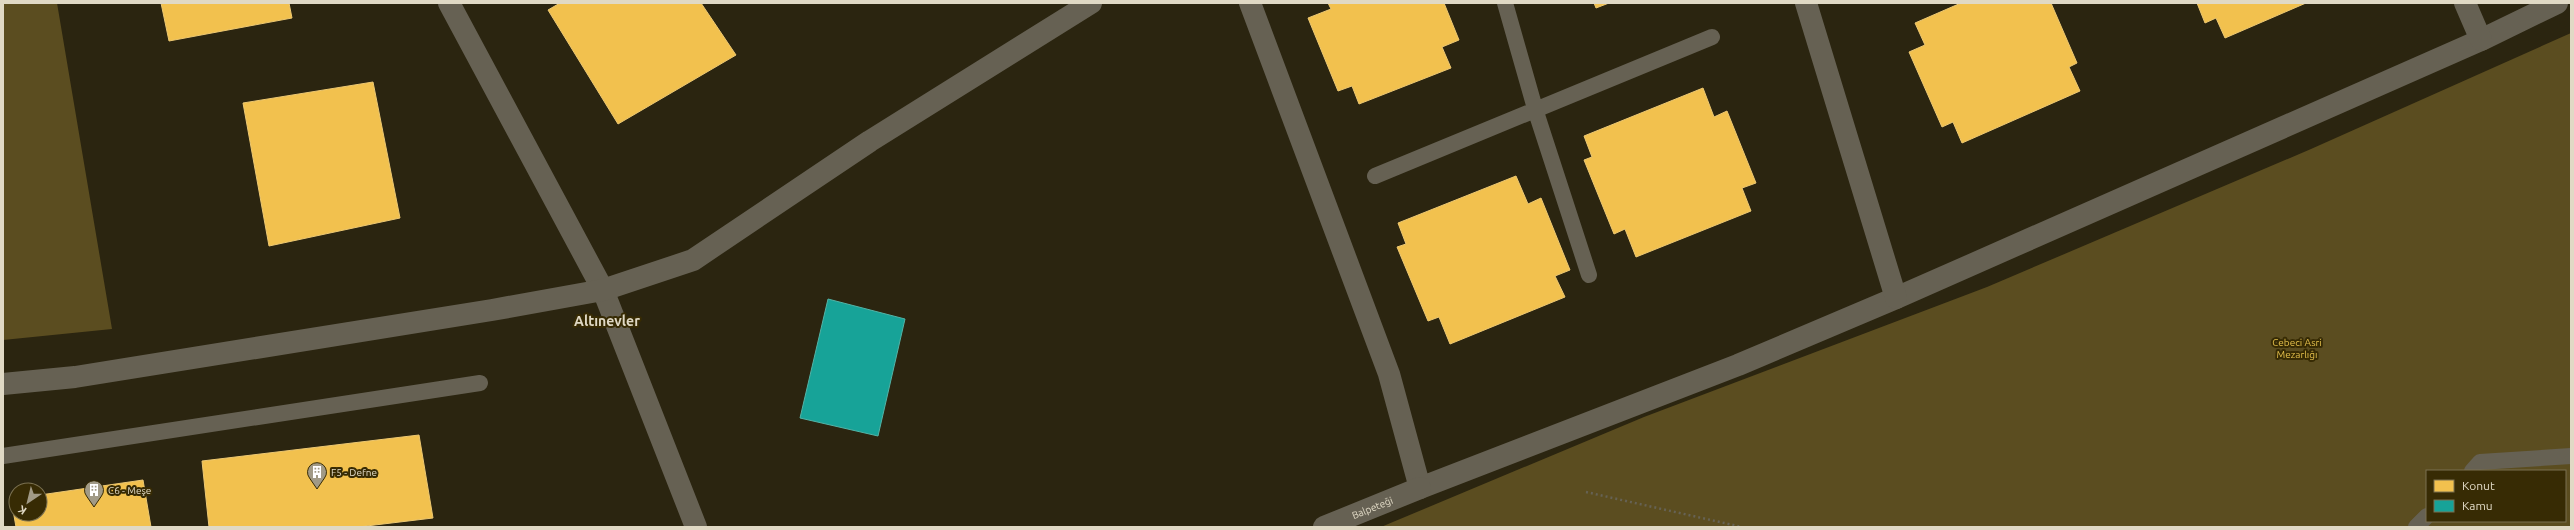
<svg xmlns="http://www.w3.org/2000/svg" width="2574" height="530" viewBox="0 0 2574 530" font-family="Ubuntu,sans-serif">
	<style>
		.green { fill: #5b4d20; fill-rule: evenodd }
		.homes { fill: #f2c14e; stroke: #edc872 }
		.public { fill: #17a398; stroke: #53b3a6 }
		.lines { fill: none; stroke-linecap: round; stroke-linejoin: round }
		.path { stroke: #666254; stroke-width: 2.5; stroke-dasharray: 2 3; stroke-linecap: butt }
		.service { stroke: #666153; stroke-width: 16 }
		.minor { stroke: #666153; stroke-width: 22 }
		.labels { text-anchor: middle; stroke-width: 4; stroke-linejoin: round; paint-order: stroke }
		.park-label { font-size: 10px; fill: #e5c04c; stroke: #372b04 }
		.poi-label { font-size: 10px; fill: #e0d9c5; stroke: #372b04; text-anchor: start }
		.street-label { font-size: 10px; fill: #e0d9c5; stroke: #372b04 }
		.district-label { font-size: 14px; font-weight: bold; fill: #e0d9c5; stroke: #372b04 }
	</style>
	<rect width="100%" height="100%" fill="#2b2510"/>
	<path class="green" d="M3 3H57L112 329 3 340Z
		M2571 33V527H1381L1644 417 1987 287 2311 149ZM2427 471H2565V521H2427Z"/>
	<path class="homes" d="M161 3H289L292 18 169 41Z
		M560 3H701L736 55 618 124 548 10Z
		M1328 3H1444L1459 40 1442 47 1451 68 1359 104 1352 86 1338 91 1308 18 1331 9Z
		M1594 3H1609L1596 8Z
		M1961 3H2051L2077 63 2069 67 2080 91 1962 143 1953 122 1942 127 1909 52 1925 45 1915 23Z
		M2197 3H2306L2225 38 2216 18 2205 23Z
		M373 82 400 218 269 246 243 103Z
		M1703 88 1714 117 1727 111 1756 183 1742 188 1751 211 1636 257 1625 229 1614 234 1584 160 1592 157 1584 136Z
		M1516 176 1528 204 1541 198 1570 270 1555 276 1565 297 1450 344 1439 317 1428 321 1397 247 1406 244 1398 223Z
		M419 435 433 518 358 527H209L202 461Z
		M143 480 151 527H16L11 499H16V514H40V495Z"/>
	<path class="public" d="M828 299 905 319 878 436 800 418Z"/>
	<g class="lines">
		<path class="path" d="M1586 492 1742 527"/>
		<path class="service" d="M1505 3 1536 112 1589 275
			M1375 176 1712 37
			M3 456 480 383
			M2472 471 2480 462 2571 456
			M2416 527 2427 516"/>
		<g class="minor">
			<path d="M449 3 603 290 696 527"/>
			<path d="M1250 3 1389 374 1420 488 1738 365 1896 298 2481 40 2557 3"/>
			<path d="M1806 3 1896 298"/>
			<path d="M2465 3 2481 40"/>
			<path d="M3 384 75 377 492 310 603 290 693 260 870 141 1091 3"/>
			<path id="s1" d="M1324 527 1420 488"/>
		</g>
	</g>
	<defs>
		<symbol id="building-pin" viewBox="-11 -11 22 30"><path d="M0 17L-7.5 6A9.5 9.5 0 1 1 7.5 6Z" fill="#a19a86" stroke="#372b04"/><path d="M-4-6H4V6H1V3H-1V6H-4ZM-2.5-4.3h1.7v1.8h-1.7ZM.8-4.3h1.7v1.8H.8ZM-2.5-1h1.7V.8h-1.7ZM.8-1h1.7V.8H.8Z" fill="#fff"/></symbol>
	</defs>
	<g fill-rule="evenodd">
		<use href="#building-pin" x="306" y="461" width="22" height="30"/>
		<use href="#building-pin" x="83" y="479" width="22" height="30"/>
	</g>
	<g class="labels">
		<g class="park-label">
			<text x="2297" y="346">Cebeci Asri<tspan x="2297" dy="12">Mezarlığı</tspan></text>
		</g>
		<g class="poi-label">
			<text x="331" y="476">F5 - Defne</text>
			<text x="108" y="494">C6 - Meşe</text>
		</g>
		<g class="street-label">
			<text dy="4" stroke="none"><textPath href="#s1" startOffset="52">Balpeteği</textPath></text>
		</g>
		<g class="district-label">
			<text x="607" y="326">Altınevler</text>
		</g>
	</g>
	<rect width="2574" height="530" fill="none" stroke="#e0d9c5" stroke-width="8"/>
	<rect x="2426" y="470" width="140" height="52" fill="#372b04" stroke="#7b7151"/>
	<rect x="2434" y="480" width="20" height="12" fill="#f2c14e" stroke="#7b7151"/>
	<text x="2462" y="490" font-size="12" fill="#e0d9c5">Konut</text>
	<rect x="2434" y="500" width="20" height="12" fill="#17a398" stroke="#7b7151"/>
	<text x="2462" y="510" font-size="12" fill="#e0d9c5">Kamu</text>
	<g transform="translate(28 502) rotate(215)"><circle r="19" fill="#372b04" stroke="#7b7151"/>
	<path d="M0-3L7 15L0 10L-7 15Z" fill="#a19a86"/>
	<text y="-6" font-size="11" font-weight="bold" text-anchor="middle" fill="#e0d9c5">K</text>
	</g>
</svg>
